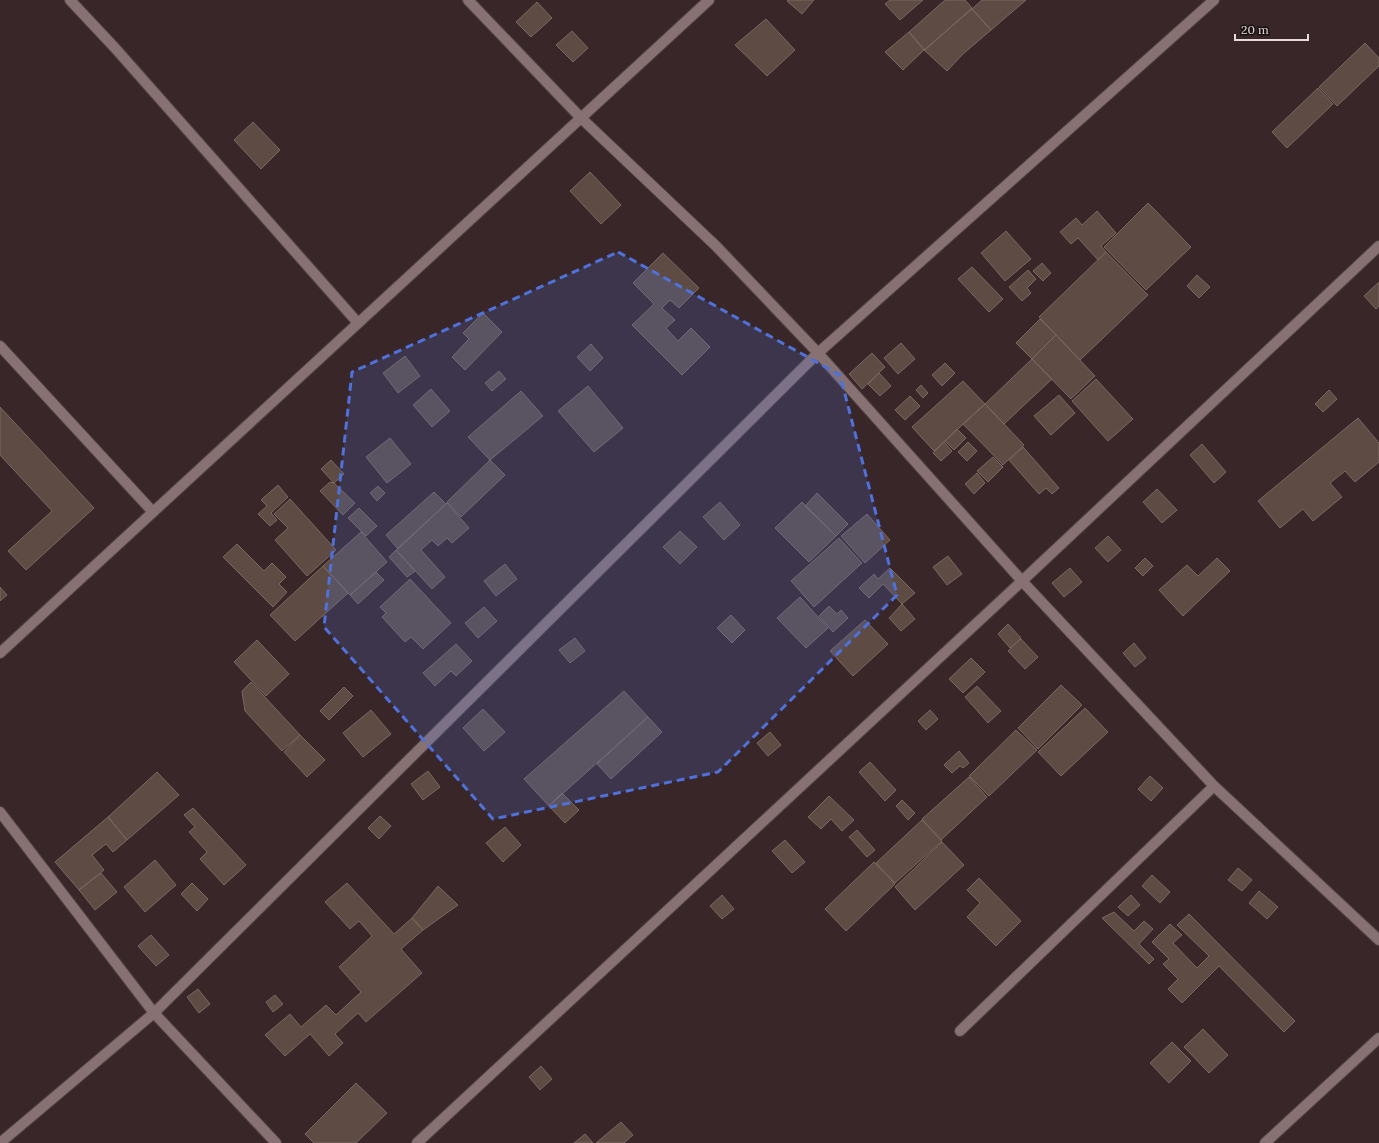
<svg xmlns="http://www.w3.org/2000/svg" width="1379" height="1143" viewBox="0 0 1379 1143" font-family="Lora,serif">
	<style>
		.building { fill: #5d4b44; stroke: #7b6861 }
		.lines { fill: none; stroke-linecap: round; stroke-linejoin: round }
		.minor-casing { stroke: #534446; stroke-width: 12 }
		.tertiary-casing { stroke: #534446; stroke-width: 12 }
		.minor { stroke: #877173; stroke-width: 10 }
		.tertiary { stroke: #877173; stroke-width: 10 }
		.marked { fill: #4f71d9; fill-opacity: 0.2; stroke: #4f71d9; stroke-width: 3; stroke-dasharray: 8 5; stroke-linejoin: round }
	</style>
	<rect width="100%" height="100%" fill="#382628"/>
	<path class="building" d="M788 0H814L802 14 787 1Z
		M890 0H923L900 20 885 4Z
		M945 0H965L972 8 925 50 909 32Z
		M982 0H1026L991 30 972 9Z
		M537 2 552 18 531 37 516 22Z
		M972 9 991 30 963 54 947 71 924 50Z
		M766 19 795 50 767 76 735 45Z
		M572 31 588 48 573 62 556 45Z
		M909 32 924 50 903 70 885 52Z
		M1365 43 1379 58V66L1337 106 1319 87Z
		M1318 88 1333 104 1287 148 1272 132Z
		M253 122 280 150 261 169 234 140Z
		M590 172 621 205 601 224 570 191Z
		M1148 203 1191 247 1146 290 1104 247Z
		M1097 211 1116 233 1101 246 1106 252 1098 260 1078 238 1071 244 1060 232 1076 218 1082 225Z
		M1006 231 1031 259 1005 281 981 253Z
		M1106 252 1148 295 1080 360 1039 317Z
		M663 253 699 288 679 308 670 300 662 308 675 320 666 328 678 341 691 328 710 347 682 375 632 325 654 304 633 283Z
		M1042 263 1051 273 1043 281 1033 271Z
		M972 267 1003 299 989 312 958 279Z
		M1028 270 1036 279 1027 288 1031 293 1022 301 1009 287Z
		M1197 275 1210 287 1199 298 1187 286Z
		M1379 282V306L1376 309 1364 296Z
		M483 313 502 332 465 370 452 357 469 339 463 333Z
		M1040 319 1056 335 1032 359 1016 343Z
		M1056 335 1095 376 1071 399 1032 359Z
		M901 343 915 359 898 374 884 358Z
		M591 344 603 358 590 371 577 357Z
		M872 353 885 367 862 389 849 374Z
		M405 356 420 376 398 393 383 373Z
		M1032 359 1052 379 1004 424 985 404Z
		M945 363 955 373 942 386 932 375Z
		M499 371 506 379 492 391 485 383Z
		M879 373 891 386 880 396 868 384Z
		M1096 379 1133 419 1108 441 1072 401Z
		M963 381 985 404 934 451 912 427Z
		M921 385 928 393 923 398 916 390Z
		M588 386 623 428 594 452 558 411Z
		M431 389 450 411 432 427 413 405Z
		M1329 390 1337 399 1323 412 1315 404Z
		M521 391 543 416 490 460 468 437Z
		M1059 395 1075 413 1051 435 1034 416Z
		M910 396 920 406 905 420 895 410Z
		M985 404 1024 445 1003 465 963 424Z
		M0 407 94 508 26 570 8 551 52 511 0 455Z
		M1358 418 1379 443V462L1355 482 1345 471 1330 483 1342 497 1313 521 1303 509 1280 528 1258 501Z
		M957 429 966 438 954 450 945 441Z
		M390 438 411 464 387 483 366 457Z
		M944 442 952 451 941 461 933 453Z
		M968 442 977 451 967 461 958 452Z
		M1202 444 1226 472 1214 483 1190 455Z
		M1023 447 1059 488 1052 494 1046 488 1039 494 1009 460Z
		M993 457 1003 467 988 482 977 471Z
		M331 460 344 474 334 483 321 469Z
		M490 460 505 475 461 517 447 502Z
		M977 473 985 483 974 494 965 484Z
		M330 482 334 483 355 503 343 515 320 491Z
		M278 485 288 497 271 513 277 520 270 526 258 514 267 506 261 500Z
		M378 486 385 493 377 501 370 493Z
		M1157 489 1177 510 1162 523 1143 502Z
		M434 492 446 504 398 549 386 535Z
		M817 493 848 524 836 536 805 506Z
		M290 499 336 550 307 576 275 540 288 528 274 514Z
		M720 502 740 525 724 540 703 517Z
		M802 502 836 536 809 562 775 528Z
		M447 503 469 528 452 543 447 538 438 546 432 540 421 550 445 577 432 589 396 550Z
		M359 508 377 526 366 536 348 518Z
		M867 514 890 540 865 563 841 536Z
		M680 531 697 547 680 564 663 547Z
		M361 532 387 562 350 595 323 566Z
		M1108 536 1121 550 1108 562 1095 548Z
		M839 538 862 563 814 607 791 581Z
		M237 544 264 571 272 563 286 577 279 584 287 592 273 607 223 557Z
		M396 550 415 571 407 577 389 557Z
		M948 556 962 574 947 585 933 567Z
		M1145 558 1153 566 1143 576 1135 568Z
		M1217 558 1230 571 1183 616 1159 590 1187 565 1198 576Z
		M505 564 517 579 496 596 484 581Z
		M323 566 348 593 295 641 270 615Z
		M890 568 915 593 902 604 883 584 869 598 859 588 874 574 878 579Z
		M1070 568 1082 582 1064 597 1052 583Z
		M376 572 384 580 358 604 350 595Z
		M410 579 451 623 423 649 411 637 405 642 382 617 386 613 380 607Z
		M0 587 7 595 0 601Z
		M800 597 828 628 806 648 777 618Z
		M902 604 915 619 901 631 889 618Z
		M829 606 837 614 841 610 848 618 833 632 819 616Z
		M484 607 497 621 478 638 465 623Z
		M731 615 745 630 732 643 717 628Z
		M865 620 888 644 853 676 830 651Z
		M1008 624 1021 638 1010 648 998 634Z
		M575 638 585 651 570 663 559 650Z
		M1021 639 1038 657 1025 669 1008 651Z
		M257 640 289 674 266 696 234 662Z
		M1134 643 1146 658 1135 667 1123 653Z
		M456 644 472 661 456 676 451 671 435 686 423 673Z
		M971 658 985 672 963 693 949 679Z
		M251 682 300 735 282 751 245 711 242 691Z
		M1061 685 1082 705 1038 749 1018 728Z
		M977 686 1001 711 988 723 965 697Z
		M344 687 353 696 329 720 320 711Z
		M624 691 648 717 549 806 524 779Z
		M1085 708 1108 732 1061 776 1038 752Z
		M483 709 505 732 484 751 463 728Z
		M371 710 391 734 363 757 343 733Z
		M930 710 938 719 926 730 918 721Z
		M648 717 662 732 611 779 597 764Z
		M1016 730 1037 750 989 796 969 776Z
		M770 732 781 745 768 756 757 743Z
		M300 735 325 760 307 777 284 752Z
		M959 751 969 763 963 768 960 766 952 773 944 765Z
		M870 762 896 790 885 801 859 772Z
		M428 771 440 787 423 800 411 784Z
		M157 772 179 795 127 840 108 817Z
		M1150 776 1163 788 1151 801 1138 789Z
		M969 777 987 797 941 840 922 819Z
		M562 793 579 810 565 823 549 806Z
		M829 796 854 820 842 831 831 819 821 829 808 817Z
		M902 800 915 813 908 820 896 806Z
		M193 808 246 865 224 885 200 859 207 852 189 832 195 827 184 815Z
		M380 816 391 826 379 839 368 828Z
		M108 817 127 840 113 852 106 844 92 855 104 870 79 890 55 862Z
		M922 820 942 841 895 883 876 863Z
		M505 827 521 845 503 862 486 843Z
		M857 830 875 850 867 857 849 837Z
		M785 840 805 862 792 873 772 851Z
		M942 842 964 865 915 910 895 887Z
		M155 860 176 885 145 912 124 887Z
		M874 862 895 884 846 931 825 909Z
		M1238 868 1252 880 1242 891 1228 880Z
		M101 873 117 892 95 910 79 890Z
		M1152 875 1170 892 1160 903 1142 886Z
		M979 878 1021 921 996 946 967 917 980 903 967 890Z
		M192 883 208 899 197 911 181 894Z
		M347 883 394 934 412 918 423 930 401 949 422 973 366 1022 358 1013 335 1034 343 1043 329 1056 310 1034 285 1056 265 1035 290 1014 301 1027 326 1005 336 1015 361 992 339 967 372 936 359 921 350 929 325 902Z
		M438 886 458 905 423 930 412 918Z
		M1259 891 1278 907 1267 919 1249 903Z
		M722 895 734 909 722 919 710 906Z
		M1131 895 1140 905 1128 916 1118 907Z
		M1114 912 1134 931 1144 921 1153 929 1139 944 1154 959 1149 964 1102 918Z
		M1189 914 1295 1021 1284 1032 1219 966 1182 1003 1168 989 1178 979 1163 964 1169 959 1152 942 1170 924 1182 935 1173 943 1197 968 1209 956 1177 925Z
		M151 935 169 955 156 966 138 946Z
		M198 989 210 1004 199 1013 187 997Z
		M275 995 283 1004 273 1012 266 1002Z
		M1203 1029 1228 1055 1209 1073 1184 1047Z
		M1172 1042 1191 1061 1169 1083 1150 1063Z
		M541 1066 552 1079 540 1090 529 1077Z
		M356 1083 387 1113 356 1143H314L305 1134Z
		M621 1122 633 1135 624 1143H596Z
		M585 1134 593 1143H574Z"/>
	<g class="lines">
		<defs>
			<path id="minor" d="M70 0 115 48 358 323
				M468 0 581 118 716 246 818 353 1022 581 1214 786 1379 940
				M0 346 153 512
				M0 812 154 1013 276 1143
				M960 1031 1214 786
				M0 1143 154 1013 818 353 1214 0
				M417 1143 1022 581 1379 246
				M1265 1143 1379 1038"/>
			<path id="tertiary" d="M0 653 709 0"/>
		</defs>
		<use href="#minor" class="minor-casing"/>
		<use href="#tertiary" class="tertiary-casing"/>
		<use href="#minor" class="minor"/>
		<use href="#tertiary" class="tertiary"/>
	</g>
	<path class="marked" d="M618 252 840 375 897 595 718 772 493 819 324 627 352 372Z"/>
	<path d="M1235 34v6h73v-6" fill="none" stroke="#e6dadb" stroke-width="2"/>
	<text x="1241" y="34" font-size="12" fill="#e6dadb" stroke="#1a1213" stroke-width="3" paint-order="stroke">20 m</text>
</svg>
